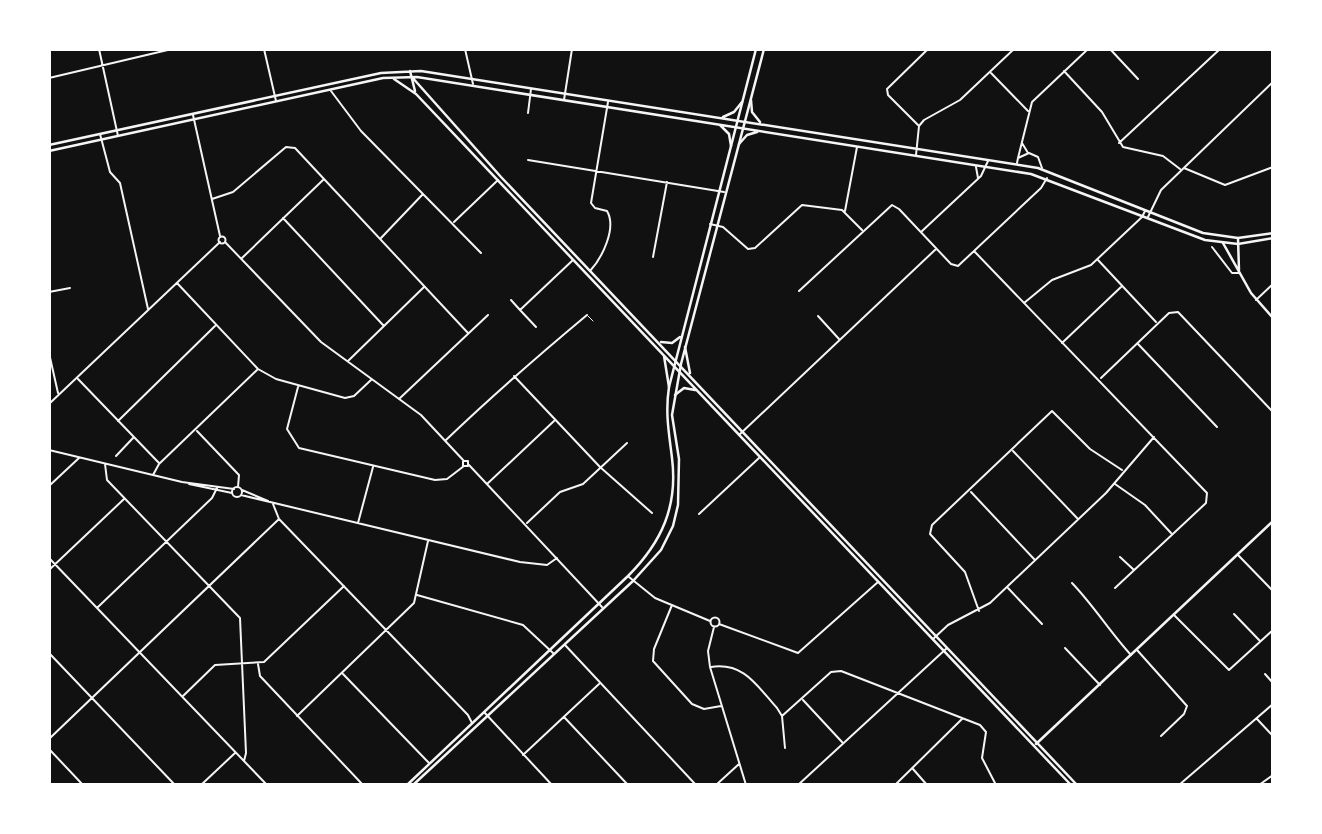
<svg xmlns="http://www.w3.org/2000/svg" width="1322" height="834" viewBox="0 0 1322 834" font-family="'Varela Round',sans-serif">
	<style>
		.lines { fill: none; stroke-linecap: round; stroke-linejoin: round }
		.service { stroke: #f5f5f5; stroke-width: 1 }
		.minor { stroke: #f5f5f5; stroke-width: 2 }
		.tertiary { stroke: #f5f5f5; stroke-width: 2.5 }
		.secondary { stroke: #f5f5f5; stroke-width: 2.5 }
		.primary { stroke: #f5f5f5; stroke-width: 2.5 }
	</style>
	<rect width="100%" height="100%" fill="#111"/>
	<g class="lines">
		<path class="service" d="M588 316 593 321"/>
		<path class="minor" d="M99 49 118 136
			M264 49 276 101
			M465 49 473 84
			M1110 49 1138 79
			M1064 71 1102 112 1123 147 1163 156 1180 169
			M991 73 1028 111
			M49 78 172 49
			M331 91 361 131 481 253
			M564 100 572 49
			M528 113 531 89
			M193 115 220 236
			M918 125 888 95 887 89 928 49
			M100 134 110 172 120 183 148 309
			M1022 143 1028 153
			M1119 143 1220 49
			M916 155 919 126 924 120 960 100 1014 49
			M1018 158 1032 102 1088 49
			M528 160 724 192
			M1017 163 1018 158 1029 153 1038 157 1042 168
			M976 167 978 178
			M1184 168 1225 185 1273 167
			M212 199 233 192 286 147 295 148 468 333
			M845 211 857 147
			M1148 217 1161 190 1273 82
			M283 218 383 325
			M454 222 498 180
			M710 224 723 227 748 249 755 248 802 205 842 210 862 230
			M921 232 981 176 988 161
			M218.5 240a3.5 3.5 0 1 1 7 0a3.5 3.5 0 1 1-7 0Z
			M381 238 423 194
			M225 242 321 342 421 415 464 461
			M1212 247 1232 273H1239
			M974 251 1207 493 1206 503 1115 588
			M653 257 667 182
			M242 258 323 180
			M1098 260 1156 322
			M590 271C602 258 617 228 607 211L595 208 591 203 608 102
			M177 283 258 369 276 379 345 398 354 396 371 380
			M799 291 892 205 899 209 951 264 958 266 1041 188 1047 178
			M49 292 70 288
			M511 300 520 310
			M1256 300 1273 284
			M1024 303 1052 280 1091 265 1142 217 1145 211
			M818 316 839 339
			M536 327 520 310 573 260
			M1062 343 1121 287
			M1138 344 1217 427
			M49 353 58 393
			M348 361 424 287
			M514 376 600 467 652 513
			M1101 378 1169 313 1178 312 1273 412
			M78 379 159 463
			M298 387 287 429 299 448 435 480 447 479 464 466
			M399 399 488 315
			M49 404 220 242
			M118 421 215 326
			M197 431 239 475 238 487
			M739 435 936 249
			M446 440C492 396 539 355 587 315
			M49 450 182 482 234 489
			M1013 451 1077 518
			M116 456 133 438
			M463 461H468V466H463Z
			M105 464 107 480 240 618 246 753 244 761
			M469 465 602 607
			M153 475 159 464 257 370
			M189 484 232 493
			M487 484 554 421
			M1115 484 1145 505 1171 533
			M49 486 79 458
			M232 492a5 5 0 1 1 10 0a5 5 0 1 1-10 0Z
			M242 490 268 501
			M971 492 1034 559
			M241 495 520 562 547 565 557 558
			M273 504 279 519 468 715 472 723
			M699 514 759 458
			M358 523 373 467
			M527 523 560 492 583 484 627 443
			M1238 555 1273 591
			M1120 557 1134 570
			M49 558 267 785
			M49 570 124 499
			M629 577 655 598 710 621
			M1072 583C1094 606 1110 632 1131 655
			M1008 588 1042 624
			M417 595 523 625 553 653
			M672 605 654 649 653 661 692 704 704 709 721 706
			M98 607 212 498 217 488
			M979 611 965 572 930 534 932 525 1052 411 1090 449 1122 470
			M1234 614 1260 641
			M1174 615 1229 670 1273 630
			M710.5 622a4.5 4.5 0 1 1 9 0a4.5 4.5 0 1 1-9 0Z
			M719 624 798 653 878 582
			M714 627 708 651 710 667 746 785
			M933 639 948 625 990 603 1106 493 1154 437
			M565 645 696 785
			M1065 648 1100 685
			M1137 650 1187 706 1184 714 1161 736
			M49 653 175 785
			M258 664 260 676 363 785
			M711 667C744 662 757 686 777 708L782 716 785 748
			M343 674 429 763
			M1265 674 1273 683
			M183 696 215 665 264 662 344 586
			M803 700 842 742
			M484 712 552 785
			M297 716 414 603 428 541
			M782 716 831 672 841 671 980 725 986 732 982 758 996 785
			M564 717 628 785
			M1257 719 1273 736
			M49 739 279 519
			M49 749 83 785
			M523 755 599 684
			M913 769 927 785
			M201 785 235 753
			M716 785 739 764
			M798 785 947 648
			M895 785 962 719
			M1179 785 1273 704
			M1259 785 1273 775"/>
		<path class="tertiary" d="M1238 238 1239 270
			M1223 243 1251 293 1273 318
			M1036 744 1273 521"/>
		<path class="secondary" d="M407 785 628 576C662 542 678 506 672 458 669 433 665 413 669 387L756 49
			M413 785 633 581 661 550 673 526 678 505 679 459 672 415 681 364 764 49"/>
		<path class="primary" d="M410 71 415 91
			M411 76 501 177 1077 785
			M394 79 416 94 1071 785
			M751 100 752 112 760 122
			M723 117 734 112 742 102
			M720 125 729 134 731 146
			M739 144 747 135 757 132
			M49 145 381 73 421 71 1038 168 1203 233 1238 238 1273 233
			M49 151 383 78 417 77 1031 174 1205 240 1238 244 1273 238
			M661 342 672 343 680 337
			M685 347 690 373
			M664 356 669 387
			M675 395 684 388 695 390"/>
	</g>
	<rect width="1322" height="834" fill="none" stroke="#ffffff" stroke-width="102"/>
</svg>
